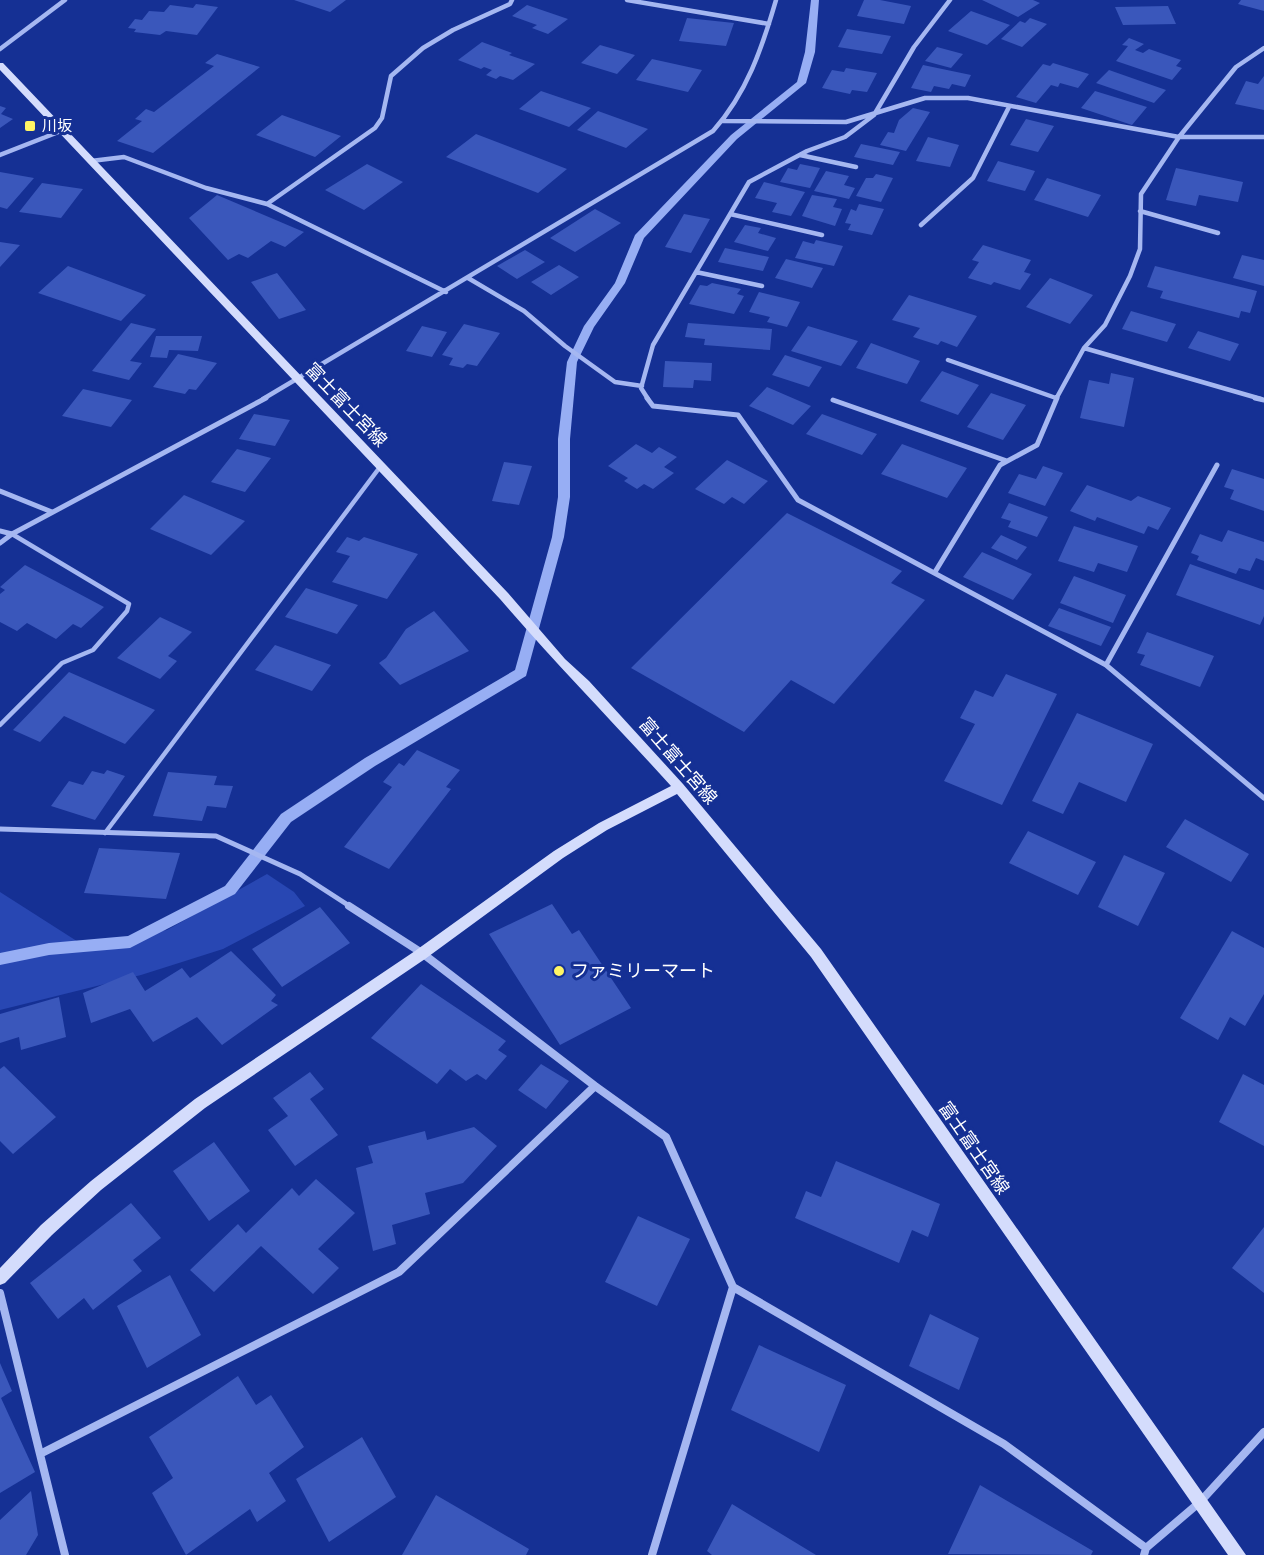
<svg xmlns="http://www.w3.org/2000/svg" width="1264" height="1555" viewBox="0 0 1264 1555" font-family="Barlow,'Noto Sans JP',sans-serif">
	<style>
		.green { fill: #2847b3 }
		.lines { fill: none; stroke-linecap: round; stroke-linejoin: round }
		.stream { fill: #97aef4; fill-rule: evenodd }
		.building { fill: #3a57bb }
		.lane { stroke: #a5b7f1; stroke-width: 4.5 }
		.street-far2 { stroke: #a5b7f1; stroke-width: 4.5 }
		.street-far1 { stroke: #a5b7f1; stroke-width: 5 }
		.street { stroke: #a5b7f1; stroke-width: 8 }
		.secondary { fill: #d4dcfc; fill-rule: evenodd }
		.poi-dot { fill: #fff565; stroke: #153094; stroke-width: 2 }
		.labels { text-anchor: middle; stroke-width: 6; stroke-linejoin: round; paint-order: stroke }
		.far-poi-label { font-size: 15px; fill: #fff; stroke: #153094; text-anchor: start }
		.street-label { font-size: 18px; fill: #fff; stroke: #153094 }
		.poi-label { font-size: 18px; fill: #fff; stroke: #153094; text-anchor: start }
	</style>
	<rect width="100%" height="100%" fill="#153094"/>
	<path class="green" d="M267 874 294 892 305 906 223 949 141 975 0 1010V892L83 945 167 930Z"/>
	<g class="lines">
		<path class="stream" d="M811 0H819L815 52 806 83 737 139 644 238 625 283 594 327 577 362 570 439V497L564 537 526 676 375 766 291 822 235 894 130 948 49 955 0 965V953L49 943 128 936 225 886 281 814 365 758 515 670 552 537 558 497V439L567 362 584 326 615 283 635 235 731 135 797 82 805 52Z"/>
	</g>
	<path class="building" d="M294 0H346L330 12Z
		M864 0H880L911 6 904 24 857 16Z
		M982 0H1033L1040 3 1018 17Z
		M1241 0H1264V11L1238 4Z
		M196 4 218 7 197 35 166 31 160 35 134 32 136 29 128 28 135 19 142 20 149 11 164 12 170 5 193 8Z
		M527 5 568 19 548 34 532 28 537 25 512 16Z
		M1168 6 1176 24 1123 25 1115 7Z
		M971 11 1010 25 987 45 948 31Z
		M687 18 734 23 726 46 679 41Z
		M1030 18 1047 24 1022 47 1001 39 1020 21 1025 23Z
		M847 29 891 36 882 54 838 47Z
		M1129 38 1144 44 1135 50 1143 53 1149 49 1181 60 1176 66 1182 68 1172 80 1116 61 1128 46 1122 45Z
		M482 42 512 53 509 55 535 64 513 80 500 76 496 79 486 75 492 70 484 67 481 69 458 60Z
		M600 45 635 55 617 74 581 63Z
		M937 47 963 54 951 68 925 61Z
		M217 54 260 67 153 153 117 141 142 121 135 119 146 109 154 112 214 66 205 63Z
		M652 59 702 70 688 92 636 80Z
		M1053 63 1089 74 1078 88 1060 83 1058 87 1051 85 1036 103 1016 97 1043 64 1050 66Z
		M923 65 971 75 965 87 952 84 949 89 934 86 931 92 911 88Z
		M846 68 877 73 867 92 852 90 850 94 822 88 832 70 844 72Z
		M1109 70 1166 90 1154 103 1096 83Z
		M1264 76V110L1235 104 1246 81 1258 84Z
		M541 91 591 108 569 127 519 109Z
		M1095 91 1147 107 1132 125 1081 108Z
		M0 106 6 108 1 114 13 119 0 128Z
		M913 108 930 112 906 151 880 145 888 132 894 133 899 120Z
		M598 111 648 129 626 148 577 130Z
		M282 115 341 136 315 157 256 135Z
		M1026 119 1054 126 1038 152 1010 145Z
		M476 134 567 169 538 193 446 157Z
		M928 137 959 145 950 167 916 161Z
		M861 144 900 152 893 165 854 157Z
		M998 161 1035 171 1025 191 987 181Z
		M367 164 403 182 364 210 325 190Z
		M800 164 820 168 810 188 780 182 788 168 797 170Z
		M1176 168 1243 182 1238 202 1199 195 1196 206 1166 200Z
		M826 171 849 176 844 185 855 188 849 199 814 191Z
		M0 172 34 178 7 209 0 207Z
		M876 174 893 178 881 202 856 196 866 178H873Z
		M1047 178 1101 195 1088 217 1034 200Z
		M764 182 805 192 791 216 772 212 777 203 755 198Z
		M42 183 83 189 61 218 19 212Z
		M217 195 304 232 285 247 271 241 248 258 239 254 228 260 189 218Z
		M812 195 837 199 833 207 842 209 835 226 802 216Z
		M859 204 884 209 872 235 848 230 851 224 845 223 851 209 856 211Z
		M595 209 621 223 575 252 550 238Z
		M684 214 710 219 691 253 665 247Z
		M745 225 761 228 758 233 776 238 768 251 734 242Z
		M816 240 843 246 834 266 795 258 803 241 814 244Z
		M0 242 20 245 0 267Z
		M983 245 1031 260 1024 272 1031 274 1020 290 994 282 991 285 968 278 979 262 972 260Z
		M725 248 769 257 763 271 718 262Z
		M525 250 545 262 517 279 497 266Z
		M1242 255 1264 260V286L1233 278Z
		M786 259 823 268 812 288 775 278Z
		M559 265 579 277 551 295 531 282Z
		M68 266 146 295 121 321 38 293Z
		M1155 266 1257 291 1250 313 1241 311 1239 318 1160 298 1163 291 1147 287Z
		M277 273 306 310 279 319 251 282Z
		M1050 278 1093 295 1070 324 1026 307Z
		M712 283 741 289 737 294 744 296 734 314 689 304 700 285 707 286Z
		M759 292 800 302 787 327 767 322 770 317 749 312Z
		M909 295 977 316 957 347 941 341 938 345 913 337 920 328 892 320Z
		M1131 311 1176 324 1167 342 1122 329Z
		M131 323 156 329 130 361 142 363 129 380 92 371Z
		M688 323 772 329 770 350 704 345 705 339 685 337Z
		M464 324 500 333 477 366 467 364 463 368 449 365 453 358 442 355Z
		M422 326 447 332 432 357 406 351Z
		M808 326 858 341 841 366 791 351Z
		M1198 331 1239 344 1230 361 1188 348Z
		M156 336H202L198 351 169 350 167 358 150 357Z
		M871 343 920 361 907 384 856 368Z
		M178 354 217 363 196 390 189 389 185 394 153 387Z
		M785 355 822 367 809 387 772 375Z
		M665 361 712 363 711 381 694 380 693 388 663 387Z
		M942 371 979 385 958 415 920 401Z
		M1111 373 1134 378 1124 427 1080 418 1089 380 1109 384Z
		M767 387 811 406 793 425 749 406Z
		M83 389 132 400 111 427 62 416Z
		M991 393 1026 405 1003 440 967 427Z
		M254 414 290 420 275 446 239 439Z
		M822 414 877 434 862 455 806 434Z
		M636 444 652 453 659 447 677 457 664 467 674 473 653 489 644 484 637 489 624 481 628 478 608 466Z
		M902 444 967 468 947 498 881 474Z
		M237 449 271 458 245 492 211 482Z
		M727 460 768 481 744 504 732 497 724 504 695 489Z
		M504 462 532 466 519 505 492 501Z
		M1043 466 1063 473 1045 506 1008 493 1019 474 1036 479Z
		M1232 469 1264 479V511L1230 499 1234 490 1224 487Z
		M1087 485 1131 501 1138 496 1171 508 1158 530 1148 526 1144 534 1097 517 1095 521 1070 511Z
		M184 495 245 521 211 555 150 529Z
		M1009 503 1048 517 1037 537 1008 527 1011 521 1001 518Z
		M787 513 902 571 891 583 925 600 834 704 791 680 744 732 631 668Z
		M1074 526 1138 546 1127 572 1098 563 1094 572 1058 561Z
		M1228 530 1264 542V561L1256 558 1250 571 1239 568 1236 574 1197 560 1199 556 1191 553 1200 534 1222 542Z
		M1001 535 1027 547 1017 560 991 548Z
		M347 537 359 541 364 537 418 554 387 599 332 582 350 556 336 552Z
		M982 552 1032 574 1013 600 963 577Z
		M1190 564 1264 590V616L1260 625 1176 595Z
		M25 565 104 607 81 628 73 624 56 639 27 623 17 631 0 622V594L5 590 0 587Z
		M1074 576 1126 595 1113 623 1060 603Z
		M306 588 358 605 337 634 285 617Z
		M1059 608 1111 627 1101 646 1048 626Z
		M434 611 469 651 400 685 379 663 386 658 406 629Z
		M160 617 192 632 168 656 177 661 160 679 117 658Z
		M1147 632 1214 656 1200 687 1140 665 1145 655 1137 653Z
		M275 645 331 665 312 691 255 670Z
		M69 672 155 710 125 744 64 716 40 742 13 730Z
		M1006 674 1057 694 1002 805 944 781 975 724 960 718 975 690 993 697Z
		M1077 713 1153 744 1126 802 1079 782 1063 814 1032 801Z
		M417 750 460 770 446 787 451 789 389 869 344 847 392 787 383 782 399 763 404 766Z
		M107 770 125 776 95 820 51 806 69 781 83 785 92 771 104 774Z
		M168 772 217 776 214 785 233 786 226 808 207 806 202 821 153 816Z
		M1185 819 1249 854 1231 882 1166 847Z
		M1028 831 1096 862 1078 895 1009 863Z
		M99 848 180 853 166 899 84 893Z
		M1124 855 1165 873 1138 926 1098 907Z
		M552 904 572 934 579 930 631 1008 560 1045 489 934Z
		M320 907 350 943 282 987 252 949Z
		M1232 931 1264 948V994L1245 1026 1230 1017 1218 1040 1180 1018Z
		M231 951 276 995 271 1001 278 1005 222 1045 197 1017 153 1042 130 1009 91 1023 83 993 133 972 145 991 182 968 190 978Z
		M421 984 506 1041 498 1050 507 1056 486 1080 477 1074 466 1081 450 1069 437 1084 371 1038Z
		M59 997 66 1037 21 1050 19 1037 0 1043V1014Z
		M541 1064 569 1081 546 1109 518 1090Z
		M4 1066 56 1117 13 1154 0 1141V1069Z
		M310 1072 324 1089 310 1099 338 1135 295 1166 268 1130 288 1116 273 1098Z
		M1243 1074 1264 1085V1146L1219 1122Z
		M474 1127 497 1146 463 1183 425 1193 430 1214 392 1225 396 1244 373 1251 356 1168 373 1163 368 1146 425 1131 427 1140Z
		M214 1142 250 1191 209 1221 173 1171Z
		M836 1161 940 1204 928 1237 912 1230 899 1263 795 1218 806 1191 821 1197Z
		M316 1179 355 1213 318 1249 339 1268 313 1294 261 1246 214 1292 190 1270 238 1224 246 1233 292 1188 299 1196Z
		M131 1203 161 1238 133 1260 142 1271 93 1310 84 1298 58 1319 30 1283Z
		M638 1216 690 1239 657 1306 605 1282Z
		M1264 1227V1293L1232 1268Z
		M170 1275 201 1335 147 1368 117 1306Z
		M930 1314 979 1338 959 1390 909 1366Z
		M759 1345 846 1385 819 1452 731 1410Z
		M0 1363 12 1391 1 1398 35 1472 0 1493Z
		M238 1376 256 1405 271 1395 304 1447 269 1473 286 1501 257 1522 250 1509 186 1555 152 1493 173 1478 149 1437Z
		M362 1437 396 1497 329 1542 296 1479Z
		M980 1485 1093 1551 1091 1555 948 1554Z
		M31 1491 38 1535 26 1555H0V1520Z
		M436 1495 529 1549 526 1555H402Z
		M732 1504 816 1555H712L707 1551Z"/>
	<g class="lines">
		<path class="lane" d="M0 725 62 663 93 650 127 611 129 604 12 534
			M105 833 380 467"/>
		<path class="street-far2" d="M627 0 769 24
			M0 49 65 0
			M723 121 846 122 925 98H968L1179 137H1264
			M0 155 61 131
			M800 155 856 167
			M91 161 124 157 206 188 267 204 446 292
			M267 204 375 128 382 118 391 76 423 48 453 30 510 4 512 0
			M1140 211 1218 233
			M730 214 822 235
			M921 225 973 178 1009 107
			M696 272 762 286
			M468 278 524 311 565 346 615 382 642 386
			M1084 348 1261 399
			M948 360 1056 398
			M263 399 713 131C747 93 762 48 776 0
			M648 399 641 388 653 345 749 182 807 151 845 137 874 115 914 47 950 0
			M1056 399 1084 348 1105 325 1130 276 1140 249 1141 194 1179 137 1236 67 1264 48"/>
		<path class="street-far1" d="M647 398 653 406 738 415 798 500 1106 665 1264 798
			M1255 398 1264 400
			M833 400 1007 461
			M0 491 52 512
			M0 531 12 534
			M0 543 12 534 266 398
			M935 572 1000 465 1037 445 1057 398
			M1106 665 1217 465
			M0 829 216 836 300 874 351 907"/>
		<path class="street" d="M349 906 422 953 595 1086 666 1137 733 1287 1004 1444 1146 1548
			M0 1293 65 1555
			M40 1454 399 1272 595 1086
			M652 1555 733 1287
			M1144 1555 1146 1548 1200 1502 1264 1432"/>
		<path class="secondary" d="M0 63H3L508 593 565 659 589 681 683 784 821 949 1246 1555H1228L811 957 677 794 607 830 563 858 425 959 205 1108 101 1190 52 1235 5 1283 0 1285V1268L41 1225 91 1181 195 1099 415 951 554 851 599 823 671 786C614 723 555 663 500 599L0 70Z"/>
	</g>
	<g class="poi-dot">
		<rect x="24" y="120" width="12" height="12" rx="3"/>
		<circle cx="559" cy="971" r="6"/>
	</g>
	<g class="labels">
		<g class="far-poi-label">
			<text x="42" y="131">川坂</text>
		</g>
		<g class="street-label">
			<text transform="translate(346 405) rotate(46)" y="6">富士富士宮線</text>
			<text transform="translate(678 761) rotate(49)" y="6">富士富士宮線</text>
			<text transform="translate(974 1148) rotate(55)" y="6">富士富士宮線</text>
		</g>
		<g class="poi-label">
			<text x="571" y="977">ファミリーマート</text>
		</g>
	</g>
</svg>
